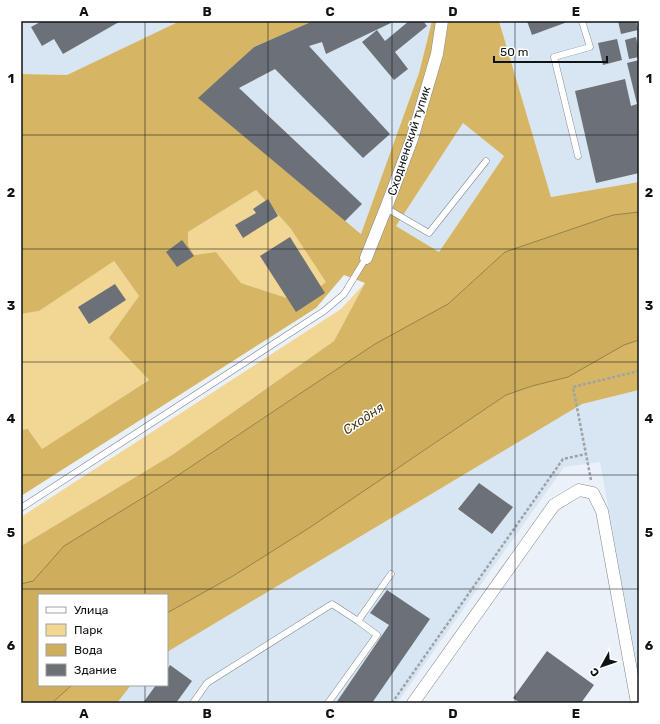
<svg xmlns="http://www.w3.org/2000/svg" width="660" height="724" viewBox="0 0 660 724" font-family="Rubik,sans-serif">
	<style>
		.built { fill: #d8e5f2 }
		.green { fill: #f1d694 }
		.forest { fill: #d6b664; fill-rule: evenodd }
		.water { fill: #ceae5c; stroke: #958047 }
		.building { fill: #6b7177 }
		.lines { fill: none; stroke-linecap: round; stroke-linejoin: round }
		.service-casing { stroke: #82888f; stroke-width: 7 }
		.minor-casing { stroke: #82888f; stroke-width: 13 }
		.path { stroke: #9da3a8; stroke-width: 2.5; stroke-dasharray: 3 2; stroke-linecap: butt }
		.service { stroke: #fff; stroke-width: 6 }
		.minor { stroke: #fff; stroke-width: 12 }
		.grid { fill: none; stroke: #101315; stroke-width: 1; stroke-opacity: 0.55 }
		.labels { text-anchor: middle; stroke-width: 3; stroke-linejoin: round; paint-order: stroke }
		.street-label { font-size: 12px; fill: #101315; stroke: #fff }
		.water-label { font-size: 13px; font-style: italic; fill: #4c3e1a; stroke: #fff }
		.neatline { fill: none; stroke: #101315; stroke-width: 1.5 }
		.grid-label { font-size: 13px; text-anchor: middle; font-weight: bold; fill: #101315 }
	</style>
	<rect width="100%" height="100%" fill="#eaf1f8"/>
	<path class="built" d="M21 21H180L67 75 21 74Z
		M313 21H432L419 73 362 234 198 98 254 47Z
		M499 21H639V182L551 197Z
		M463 123 504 156 439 252 396 226Z
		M639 390V669L638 670 600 462 564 467 397 703H117L131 685H167V652L582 404Z"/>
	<path class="green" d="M256 190 291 229 327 282 302 301 287 298 241 283 216 252 194 255 188 245V232Z
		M113 260 139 296 110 338 149 380 42 449 29 430H21V314L39 311Z
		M365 283 334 341 172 455 21 546V517L341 309Z"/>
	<path class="forest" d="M180 21H313L254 47 199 98 361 234 419 73 432 21H499L551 197 639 182V212L613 215 505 252 448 304 375 344 298 395 159 488 64 546 33 581 21 584V546L172 455 334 341 365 283 344 275 316 308 21 496V430L28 429 42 449 149 380 109 338 139 296 114 261 39 311 21 314V74L67 75ZM463 123 504 156 439 252 396 226ZM256 190 291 229 326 282 302 301 287 298 241 283 216 252 194 255 188 245V232Z
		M639 340V390L582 404 167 652V613L233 576 425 450 506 395 532 386 624 345Z
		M72 685H131L117 703H52Z"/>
	<path class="water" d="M639 212V340L624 345 568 377 532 386 506 395 309 528 233 576 167 613V595H39V685H72L52 703H21V584L33 581 64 546 159 488 298 395 375 344 448 304 505 252 613 215Z"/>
	<path class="building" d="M42 21H118L119 22 63 54 54 39 42 46 31 27Z
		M313 21H395L326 54 322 42 309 46 390 134 363 158 275 69 239 88 362 204 345 221 198 98 254 47Z
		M409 21H423L427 26 395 52 408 69 394 80 362 42 377 30 385 41Z
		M527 21H570L532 35Z
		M618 21H636L638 30 621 34Z
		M636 37 639 51V57L629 59 625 40Z
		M617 39 622 60 603 65 598 43Z
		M639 60V173L596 183 575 91 625 79 631 106 637 104 627 63Z
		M268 199 278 216 243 238 235 225 256 213 253 209Z
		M290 237 325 293 296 312 260 256Z
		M182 240 194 256 177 267 166 252Z
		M115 284 126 300 89 324 78 307Z
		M479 483 513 507 492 534 458 509Z
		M387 590 430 619 372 703H336L389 625 370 613Z
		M547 651 594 685 581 703H520L513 698Z
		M170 665 192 681 176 703H143L156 685H167V670Z"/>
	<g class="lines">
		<defs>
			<path id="service" d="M578 156 554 57 590 47 582 21
				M386 208 429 233 486 161
				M21 508 324 311 344 294 366 258
				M193 703 207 683 332 604 358 621
				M328 703 377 635 358 621 391 574"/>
			<path id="minor" d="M366 258 386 208 412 139 437 54 442 21
				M413 703 554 505 579 490 593 493 602 511 637 703"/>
		</defs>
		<use href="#service" class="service-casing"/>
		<use href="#minor" class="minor-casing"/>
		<path class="path" d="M591 480 573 387 639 371
			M392 703 563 459 586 454"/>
		<use href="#service" class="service"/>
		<use href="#minor" class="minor"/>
	</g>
	<path class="grid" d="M145 21V595M268 21V703M392 21V703M515 21V703M21 135H639M21 249H639M21 362H639M21 475H639M21 589H639M145 685V703"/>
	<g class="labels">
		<g class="street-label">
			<text transform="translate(409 141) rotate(-72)" y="4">Сходненский тупик</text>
		</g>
		<g class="water-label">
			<text transform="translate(363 418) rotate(-34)" y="5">Сходня</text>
		</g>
	</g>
	<rect width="660" height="724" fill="none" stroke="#ffffff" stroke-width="44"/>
	<rect x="38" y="594" width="130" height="92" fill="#ffffff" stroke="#9fa1a1"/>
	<rect x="46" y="607" width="20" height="6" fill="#ffffff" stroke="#9fa1a1"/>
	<text x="74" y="614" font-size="12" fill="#101315">Улица</text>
	<rect x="46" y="624" width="20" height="12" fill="#f1d694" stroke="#9fa1a1"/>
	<text x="74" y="634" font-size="12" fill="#101315">Парк</text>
	<rect x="46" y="644" width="20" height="12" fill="#ceae5c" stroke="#9fa1a1"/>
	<text x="74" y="654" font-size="12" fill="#101315">Вода</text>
	<rect x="46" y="664" width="20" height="12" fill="#6b7177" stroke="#9fa1a1"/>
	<text x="74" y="674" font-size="12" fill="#101315">Здание</text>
	<g transform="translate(602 666) rotate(230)" stroke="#ffffff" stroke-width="3" paint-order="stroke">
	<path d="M0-3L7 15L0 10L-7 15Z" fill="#101315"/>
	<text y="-6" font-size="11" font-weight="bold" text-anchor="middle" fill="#101315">С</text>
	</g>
	<path d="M494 56v6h113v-6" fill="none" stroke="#101315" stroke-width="2"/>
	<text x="500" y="56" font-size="12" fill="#101315" stroke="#ffffff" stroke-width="3" paint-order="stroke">50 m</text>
	<rect x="22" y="22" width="616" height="680" class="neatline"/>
	<g class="grid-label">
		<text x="84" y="16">A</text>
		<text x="207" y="16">B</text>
		<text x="330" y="16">C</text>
		<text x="453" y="16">D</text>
		<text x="576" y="16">E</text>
		<text x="11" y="83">1</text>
		<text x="649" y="83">1</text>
		<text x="11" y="197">2</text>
		<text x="649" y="197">2</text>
		<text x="11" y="310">3</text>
		<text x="649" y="310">3</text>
		<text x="11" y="423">4</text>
		<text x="649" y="423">4</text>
		<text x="11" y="537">5</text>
		<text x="649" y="537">5</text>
		<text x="11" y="650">6</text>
		<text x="649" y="650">6</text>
		<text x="84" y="718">A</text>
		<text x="207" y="718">B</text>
		<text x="330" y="718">C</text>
		<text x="453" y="718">D</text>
		<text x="576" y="718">E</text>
	</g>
</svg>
